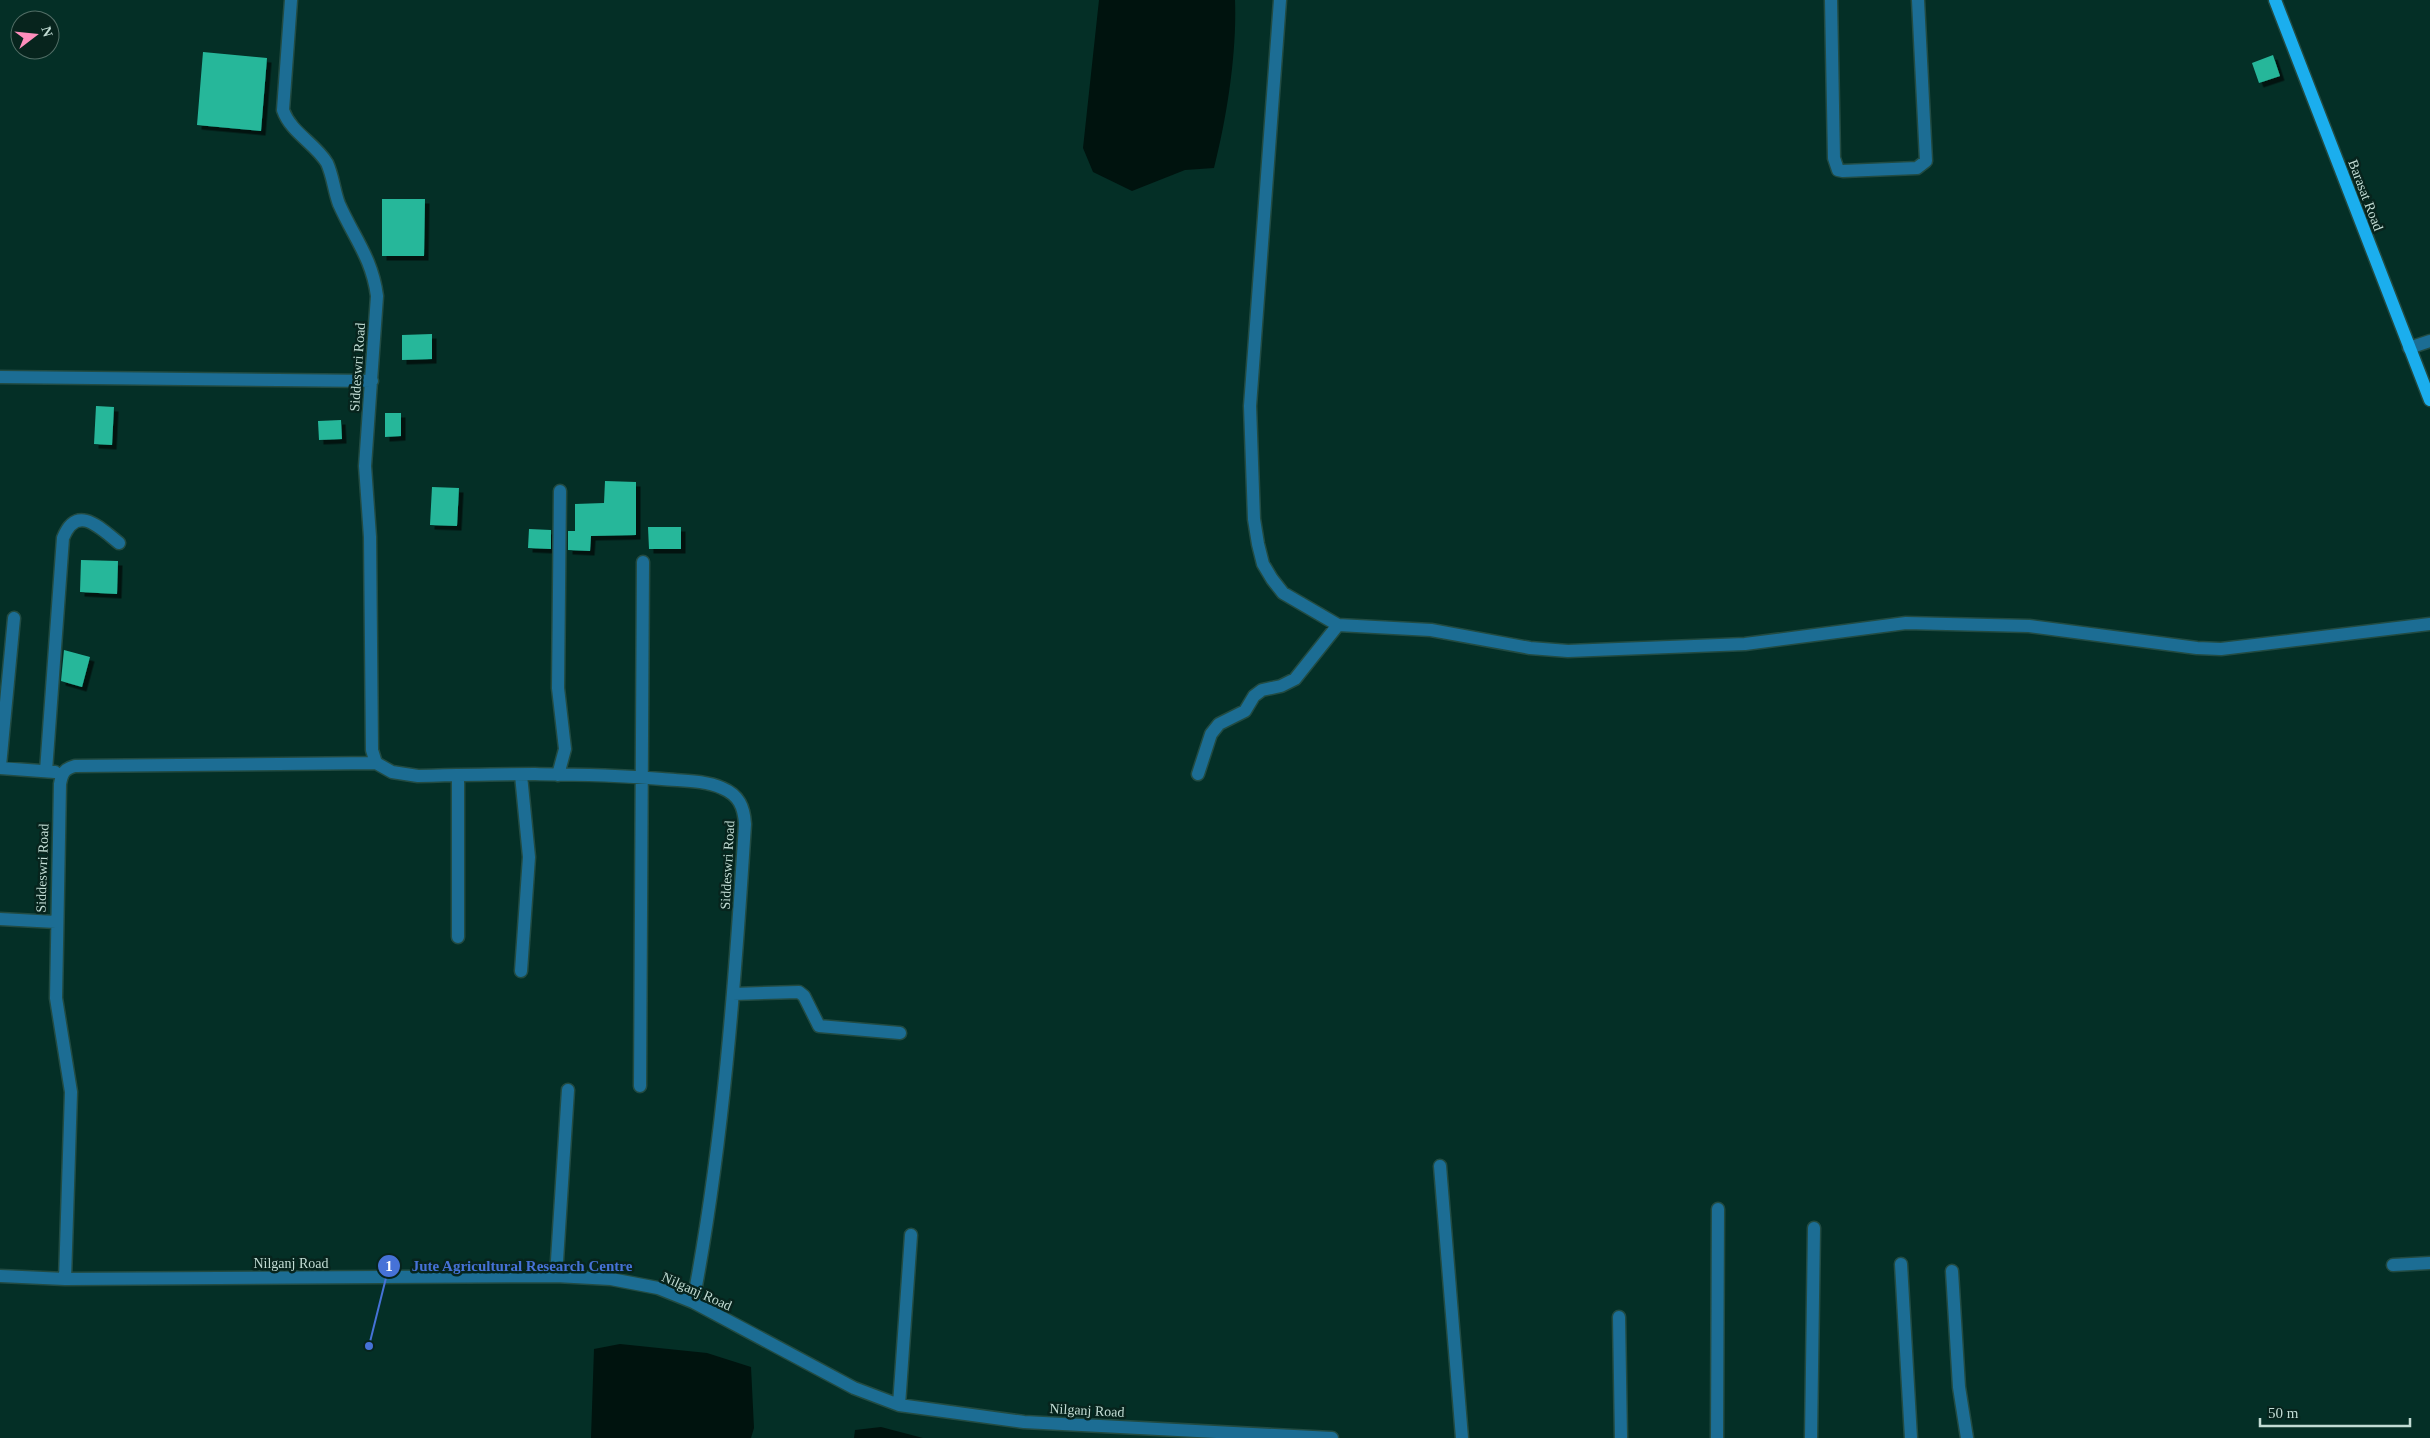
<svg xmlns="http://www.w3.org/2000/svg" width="2430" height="1438" viewBox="0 0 2430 1438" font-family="Georgia,serif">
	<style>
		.water { fill: #00130e }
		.building { fill: #28b79a; filter: url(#shadow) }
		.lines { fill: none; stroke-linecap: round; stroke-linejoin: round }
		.minor-casing { stroke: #224b42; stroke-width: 15 }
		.major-casing { stroke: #224b42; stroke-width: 15 }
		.minor { stroke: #1c6d94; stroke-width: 12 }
		.major { stroke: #1baeee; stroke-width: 12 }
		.labels { text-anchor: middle; stroke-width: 5; stroke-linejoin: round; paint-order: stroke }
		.street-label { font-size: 14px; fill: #c2dcd4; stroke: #07241d }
		.leader { fill: none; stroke: #4672d7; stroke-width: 2 }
		.callout-dot { fill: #4672d7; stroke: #07241d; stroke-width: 2 }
		.mark-label { font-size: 15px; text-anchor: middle; font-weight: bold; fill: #fff }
		.callout-label { font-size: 15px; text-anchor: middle; font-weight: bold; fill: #4672d7; stroke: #07241d; stroke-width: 5; stroke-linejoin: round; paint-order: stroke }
	</style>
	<defs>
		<filter id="shadow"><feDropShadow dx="4.5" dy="4.5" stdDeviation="0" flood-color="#0009"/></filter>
	</defs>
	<rect width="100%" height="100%" fill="#042f26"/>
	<path class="water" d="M1099 0H1235C1237 52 1227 117 1214 168L1185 170 1132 191 1093 172 1083 148Z
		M620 1344 707 1353 751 1367 754 1428 751 1438H591L594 1349Z
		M881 1427 923 1438H854L855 1430Z"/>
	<path class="building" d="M203 52 267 58 261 131 197 125Z
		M2273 55 2280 76 2259 83 2252 63Z
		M382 199H425L424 256H382Z
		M432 334V359L402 360V335Z
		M96 406 114 407 112 445 94 444Z
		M385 413H401V436L385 437Z
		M341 420 342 439 319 440 318 421Z
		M605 481 636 482V535L591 536 590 551 568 550V531H575V504L604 503Z
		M432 487 459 488 457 526 430 525Z
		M648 527H681V549H649Z
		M529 529 551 530V549L528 548Z
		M81 560 118 561 117 594 80 592Z
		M64 650 90 657 82 687 61 681Z"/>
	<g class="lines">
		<defs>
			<path id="minor" d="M291 0 283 110C291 133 315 143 327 163 333 176 334 191 339 204 354 238 372 258 377 296L365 466 370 537 372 750 376 763 392 772 418 776C499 774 581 772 662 779 682 781 704 780 722 788 739 795 744 807 745 824 735 984 723 1145 693 1302
				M1280 0 1250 406 1254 519 1258 544 1263 564 1272 579 1283 593 1338 625 1431 630 1530 648 1568 651 1745 644 1906 623 2029 626 2197 648 2221 649 2430 624
				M1831 0 1834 158 1838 170 1843 171 1917 168 1926 161 1918 0
				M2409 348 2430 341
				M0 377 372 381
				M0 766 14 618
				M0 768 55 772
				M46 771 63 538C77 503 100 528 119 543
				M1198 774 1211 734 1219 724 1245 711 1254 696 1262 690 1281 686 1295 679 1338 625
				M458 775V937
				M521 775 529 857 521 971
				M558 775 565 749 558 688 560 491
				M0 919 56 922
				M733 994 799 992 804 996 819 1026 900 1033
				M640 1086 643 562
				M1440 1166 1462 1438
				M1901 1264 1911 1438
				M2393 1265 2430 1263
				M1952 1271 1959 1387 1967 1438
				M0 1276 65 1279 556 1276 611 1279 658 1288 693 1302 854 1388 899 1405 1024 1422 1332 1438
				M556 1276 568 1090
				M65 1279 71 1092 56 998 60 784C62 773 64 769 75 766L376 763
				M1619 1317 1621 1438
				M899 1405 911 1235
				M1717 1438 1718 1209
				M1811 1438 1814 1228"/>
			<path id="major" d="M2275 0 2430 400"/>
		</defs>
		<use href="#minor" class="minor-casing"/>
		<use href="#major" class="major-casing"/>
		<use href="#minor" class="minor"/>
		<use href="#major" class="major"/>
	</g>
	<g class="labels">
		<g class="street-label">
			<text transform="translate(2366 195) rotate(69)" y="5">Barasat Road</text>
			<text transform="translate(357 367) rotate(-86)" y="5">Siddeswri Road</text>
			<text transform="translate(727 865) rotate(-87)" y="5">Siddeswri Road</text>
			<text transform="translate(42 868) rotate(-88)" y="5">Siddeswri Road</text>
			<text x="291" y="1268">Nilganj Road</text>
			<text transform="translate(697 1291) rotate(24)" y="5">Nilganj Road</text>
			<text transform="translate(1087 1410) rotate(3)" y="5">Nilganj Road</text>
		</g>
	</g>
	<path class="leader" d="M369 1346L389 1266"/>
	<g class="callout-dot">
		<circle cx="369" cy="1346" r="5"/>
		<circle cx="389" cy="1266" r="12"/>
	</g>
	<g class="mark-label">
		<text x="389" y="1271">1</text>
	</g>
	<g class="callout-label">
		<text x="522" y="1271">Jute Agricultural Research Centre</text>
	</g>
	<g transform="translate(35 35) rotate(74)"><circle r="24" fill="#07241d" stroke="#526e66"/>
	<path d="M0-4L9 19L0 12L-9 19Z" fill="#fe8ebc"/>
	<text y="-8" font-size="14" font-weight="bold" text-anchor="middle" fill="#c2dcd4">N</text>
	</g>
	<path d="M2260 1418v8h150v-8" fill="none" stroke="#c2dcd4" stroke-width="2.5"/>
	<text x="2268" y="1418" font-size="15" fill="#c2dcd4" stroke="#07241d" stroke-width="4" paint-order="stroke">50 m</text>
</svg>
